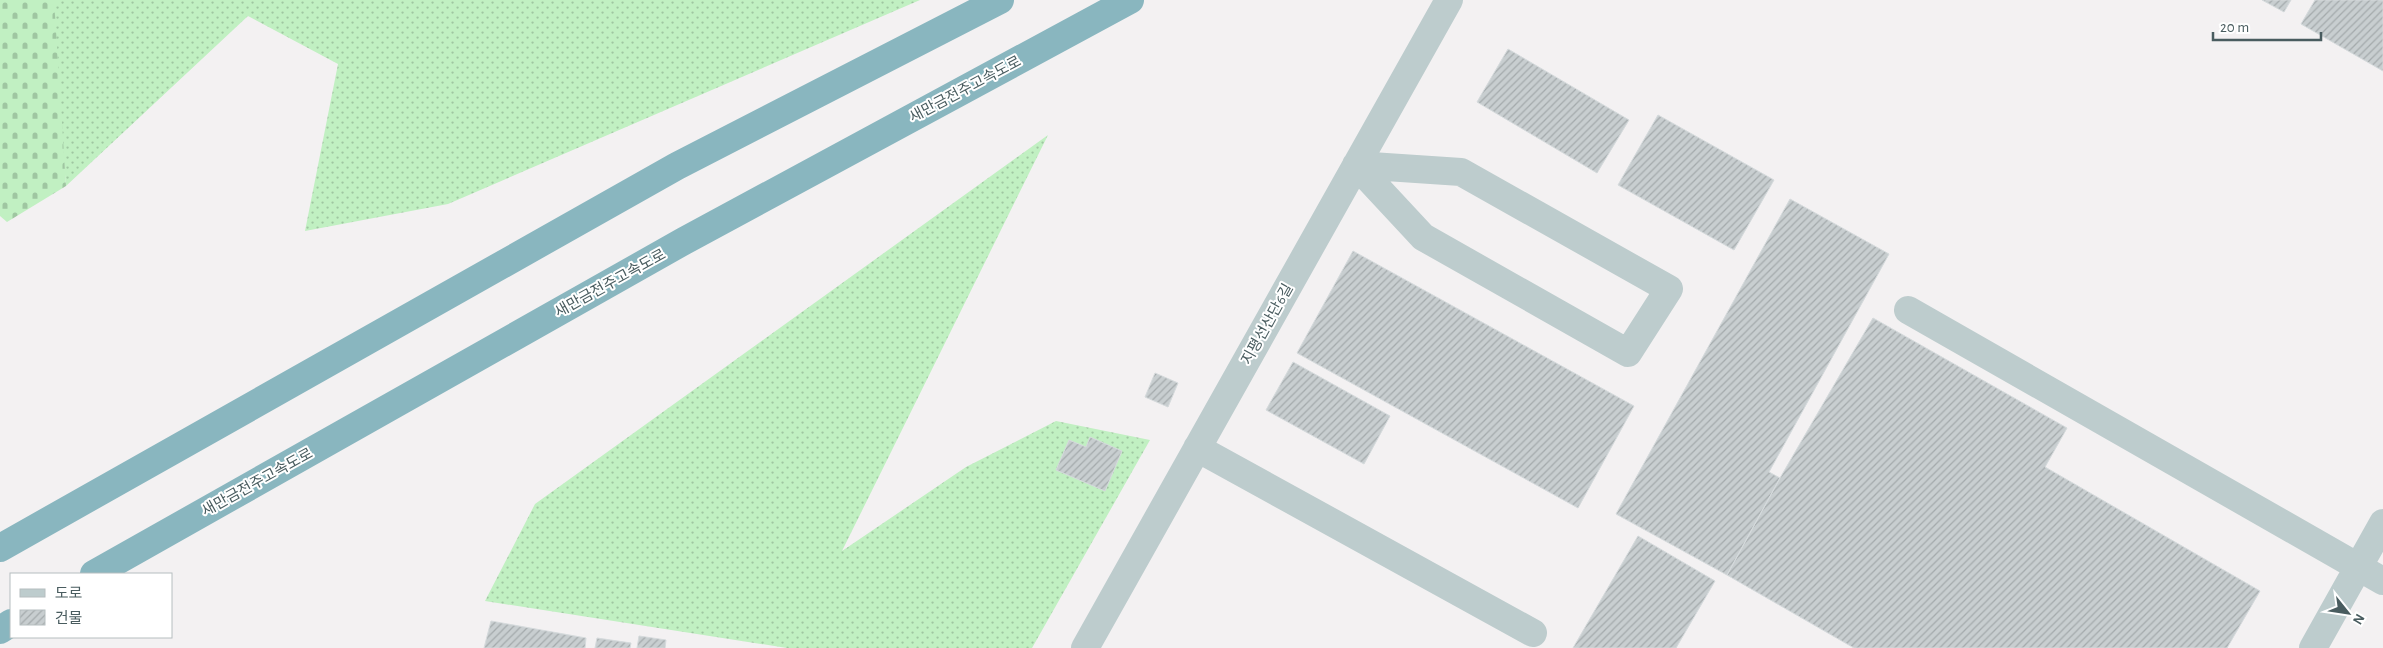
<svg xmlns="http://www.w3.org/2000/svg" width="2383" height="648" viewBox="0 0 2383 648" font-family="'Alegreya Sans','Noto Sans KR',sans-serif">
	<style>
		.grass { fill: url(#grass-dots) }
		.cemetery { fill: url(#cemetery-stones) }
		.building { fill: url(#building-hatch); stroke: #d5dadc }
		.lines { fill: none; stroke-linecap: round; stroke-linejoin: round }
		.minor { stroke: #bdcccd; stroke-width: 28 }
		.highway { stroke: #89b6bf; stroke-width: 28 }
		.labels { text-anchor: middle; stroke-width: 4; stroke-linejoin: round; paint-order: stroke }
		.street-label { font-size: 15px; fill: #495c5f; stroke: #fff }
	</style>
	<defs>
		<pattern id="grass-dots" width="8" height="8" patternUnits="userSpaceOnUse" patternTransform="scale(1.25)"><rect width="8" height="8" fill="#c1f0c2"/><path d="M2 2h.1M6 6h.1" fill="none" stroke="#9fc6a1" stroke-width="1.8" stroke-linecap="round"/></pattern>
		<pattern id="cemetery-stones" width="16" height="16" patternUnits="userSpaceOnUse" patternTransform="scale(1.25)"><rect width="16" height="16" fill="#c1f0c2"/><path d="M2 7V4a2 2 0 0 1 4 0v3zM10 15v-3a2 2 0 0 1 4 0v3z" fill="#9fc6a1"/></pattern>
		<pattern id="building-hatch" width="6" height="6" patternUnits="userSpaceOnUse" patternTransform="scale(1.25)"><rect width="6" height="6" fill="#c8ced0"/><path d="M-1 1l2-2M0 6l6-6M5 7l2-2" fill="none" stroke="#a4aaac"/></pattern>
	</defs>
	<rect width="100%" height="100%" fill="#f3f1f2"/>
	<path class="grass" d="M50 0H920L448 204 305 231 338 64 248 16 66 186Z
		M1048 135 842 551 966 467 1056 421 1150 440 1032 648H787L485 601 535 504Z"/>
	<path class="cemetery" d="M0 0H54L66 186 7 222 0 216Z"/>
	<path class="building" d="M2262 0H2291L2284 12Z
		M2315 0H2383V71L2301 24Z
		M1508 49 1629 120 1597 173 1477 102Z
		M1658 115 1774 180 1734 250 1618 185Z
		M1790 199 1889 254 1769 472 1780 478 1727 575 1616 514Z
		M1353 251 1634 406 1578 508 1297 353Z
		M1873 318 2067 428 2045 467 2260 591 2227 648H1854L1727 575 1780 478Z
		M1293 362 1390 416 1364 464 1266 410Z
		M1155 373 1178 383 1168 407 1145 397Z
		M1090 437 1122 451 1105 491 1056 470 1069 440 1086 447Z
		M1638 536 1715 581 1676 648H1573Z
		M491 621 586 638 585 648H484Z
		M639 636 666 640 665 648H637Z
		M597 638 631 643 630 648H595Z"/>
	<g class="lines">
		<path class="minor" d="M1356 165 1461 172 1669 289 1628 353 1423 237Z
			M1908 310 2383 581
			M1197 448 1533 633
			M1085 648 1449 0
			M2313 648 2383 523"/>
		<path class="highway" d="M0 548 677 166 1000 0
			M94 574 684 241 1130 0
			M0 630 11 623"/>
	</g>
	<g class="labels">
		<g class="street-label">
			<text transform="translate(965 89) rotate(-28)" y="5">새만금전주고속도로</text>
			<text transform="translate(610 283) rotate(-29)" y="5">새만금전주고속도로</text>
			<text transform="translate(1267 324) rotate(-61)" y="5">지평선산단6길</text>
			<text transform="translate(257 482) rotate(-29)" y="5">새만금전주고속도로</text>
		</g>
	</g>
	<rect x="10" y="573" width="162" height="65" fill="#ffffff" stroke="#b6bebf"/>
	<rect x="20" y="589" width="25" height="8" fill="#bdcccd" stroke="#b6bebf"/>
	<text x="55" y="598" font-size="15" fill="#495c5f">도로</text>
	<rect x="20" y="610" width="25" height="15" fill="url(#building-hatch)" stroke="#b6bebf"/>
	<text x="55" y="623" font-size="15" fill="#495c5f">건물</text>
	<g transform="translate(2348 613) rotate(120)" stroke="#ffffff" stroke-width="4" paint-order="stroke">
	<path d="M0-4L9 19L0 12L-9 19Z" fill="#495c5f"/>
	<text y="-8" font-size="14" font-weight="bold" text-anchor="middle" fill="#495c5f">N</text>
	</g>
	<path d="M2213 32v8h108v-8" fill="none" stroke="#495c5f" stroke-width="2.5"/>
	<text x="2220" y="32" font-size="15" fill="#495c5f" stroke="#ffffff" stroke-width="4" paint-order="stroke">20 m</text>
</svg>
